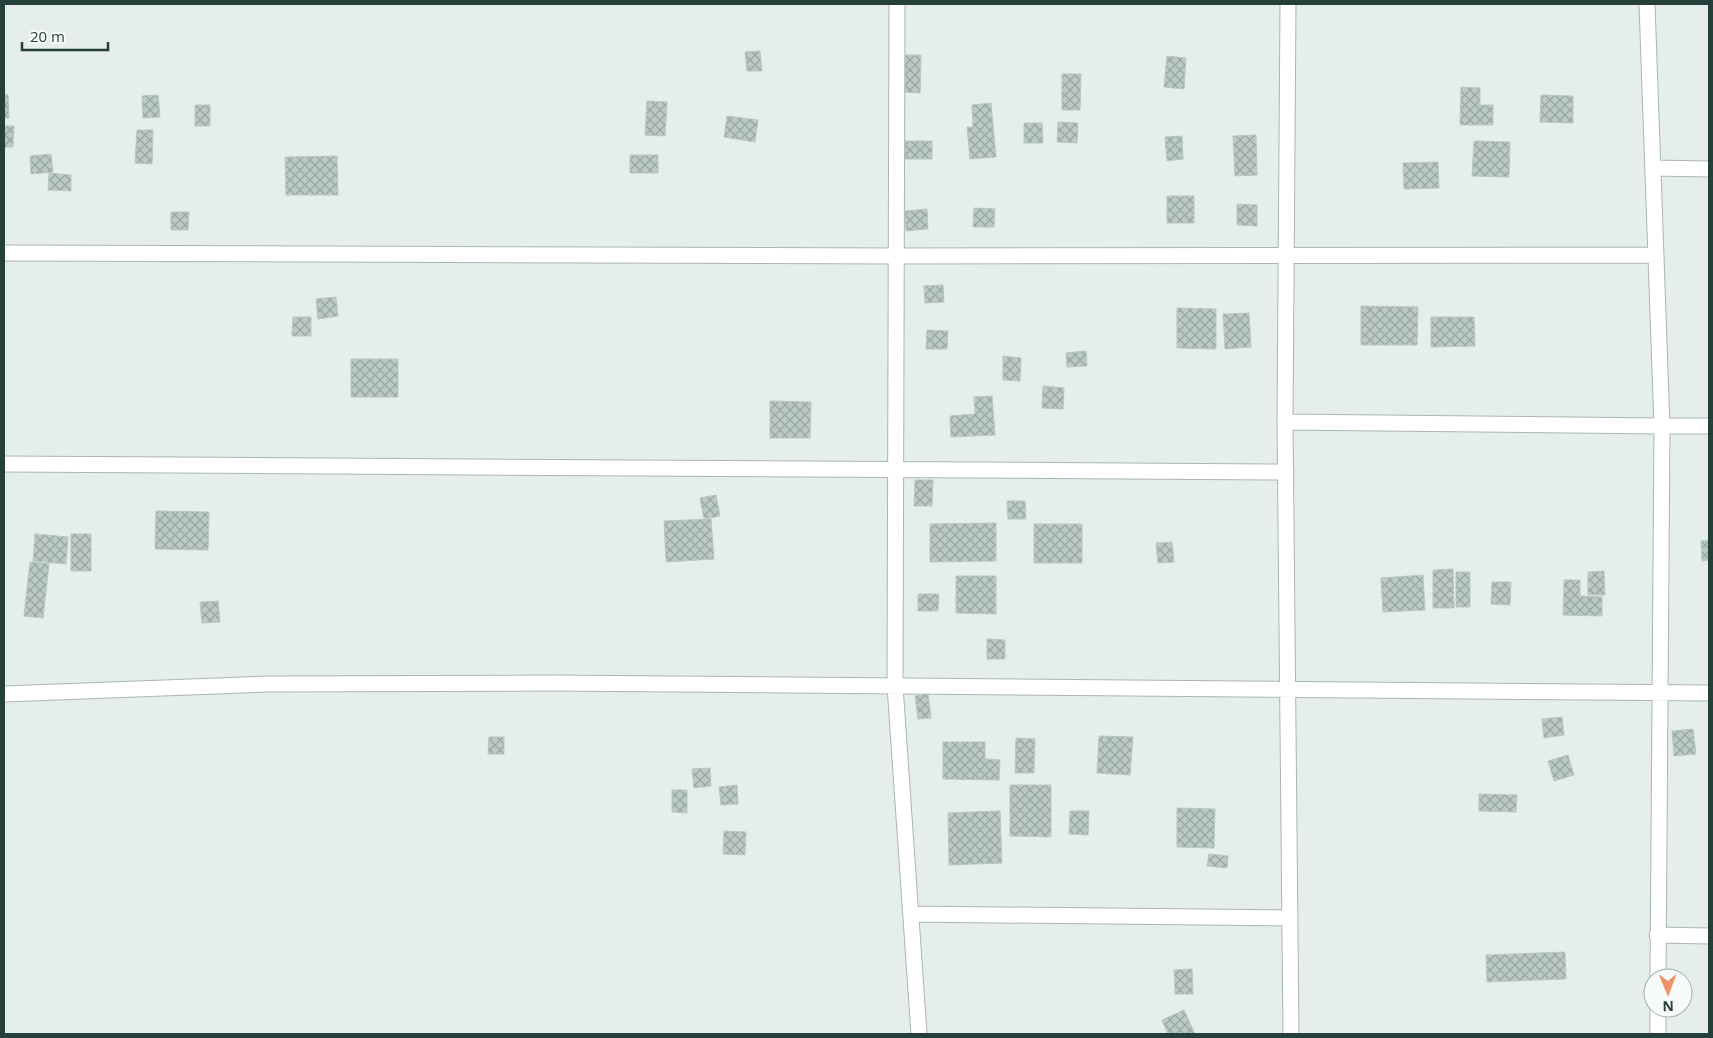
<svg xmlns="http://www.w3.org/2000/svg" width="1713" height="1038" viewBox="0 0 1713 1038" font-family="'Open Sans',sans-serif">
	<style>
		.building { fill: url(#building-cross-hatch); stroke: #b8c7c2 }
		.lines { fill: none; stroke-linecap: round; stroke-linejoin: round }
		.street-casing { stroke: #a8b6b3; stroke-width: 17 }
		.street { stroke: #fff; stroke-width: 15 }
	</style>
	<defs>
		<pattern id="building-cross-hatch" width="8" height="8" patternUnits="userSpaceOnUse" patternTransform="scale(1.25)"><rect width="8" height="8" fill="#bbc9c4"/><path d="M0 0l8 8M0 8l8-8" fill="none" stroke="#98a5a0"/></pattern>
	</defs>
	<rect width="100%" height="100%" fill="#e6eeeb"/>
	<path class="building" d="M760 51 762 71H747L745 52Z
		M903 55H921L920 93 903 92Z
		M1167 56 1186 58 1184 89 1164 87Z
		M1062 74H1081L1080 110H1062Z
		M1461 87 1480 88V105H1493V125H1460Z
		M4 95H8L9 118H4Z
		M158 95 160 117 143 118 142 96Z
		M1541 95 1573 96V123L1540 122Z
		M647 101 667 102 665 136 645 135Z
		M991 103 996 157 970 159 967 127H973L972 105Z
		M195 105H210V126H195Z
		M727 116 758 120 755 142 724 137Z
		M1058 122 1078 123 1077 143 1057 142Z
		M1024 123H1042L1043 143H1024Z
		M4 126H14L13 147H4Z
		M137 130H153L152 164 135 163Z
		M1256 135 1257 175 1235 176 1233 136Z
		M1182 136 1183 159 1167 161 1165 137Z
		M905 141H932V159H905Z
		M1474 141 1510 142 1509 177 1472 176Z
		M51 154 53 172 31 174 30 156Z
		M630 155H658V173H630Z
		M337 156 338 195H286L285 157Z
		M1438 162 1439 188 1404 189 1403 163Z
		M49 173 71 175V191L48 190Z
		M1167 196H1194V223H1167Z
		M1237 204 1257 205V226L1237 225Z
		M974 208 995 209 994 227H973Z
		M927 209 928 229 906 231 905 211Z
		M171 212H189L188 230H171Z
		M943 285 944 302 925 303 924 286Z
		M336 297 338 316 318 319 316 299Z
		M1361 306 1418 307 1417 345H1361Z
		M1177 308 1216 309V349L1177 348Z
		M1249 313 1251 347 1225 349 1223 314Z
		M293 317H311V336H292Z
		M1431 317H1474L1475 346 1431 347Z
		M927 330 948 331 947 349H926Z
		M1086 351 1087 366 1067 367 1066 353Z
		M1003 356 1021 358 1020 381 1003 380Z
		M351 359H398V397H351Z
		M1043 386 1064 388 1063 409 1042 408Z
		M992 396 995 435 951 437 950 416 975 414 974 397Z
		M770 401 811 402 810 438H770Z
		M915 480H933L932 506H914Z
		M716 495 720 516 704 519 700 498Z
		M1007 501H1025L1026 519H1008Z
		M156 511 209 512 208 550 155 549Z
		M711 519 714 559 666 562 664 521Z
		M996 523V561L930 562V524Z
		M1034 524H1082V563H1034Z
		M35 534 68 537 66 564 33 561Z
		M71 534H91V571H71Z
		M1709 540V560L1702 561 1701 541Z
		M1172 542 1174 562 1158 563 1156 543Z
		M30 562 49 564 43 618 24 616Z
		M1453 569 1454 608H1433V570Z
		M1604 571 1605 595H1588V572Z
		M1456 572H1470V607H1456Z
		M1423 575 1425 610 1383 612 1381 578Z
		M956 576H996V614L956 613Z
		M1564 580H1580V596L1602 597V616L1563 615Z
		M1492 582H1511L1510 605 1491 604Z
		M918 594H939L938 611H918Z
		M218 601 220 622 202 623 200 602Z
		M987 639 1005 640V659H987Z
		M928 694 931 718 918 719 915 696Z
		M1562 717 1564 735 1544 738 1542 719Z
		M1693 729 1696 754 1674 756 1672 731Z
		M1099 736 1133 737 1130 775 1097 773Z
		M489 737H504V754H488Z
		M1016 738 1035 739 1034 773H1015Z
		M943 742H985V759L1000 760 999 780 943 779Z
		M1568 755 1574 775 1554 781 1548 761Z
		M710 768 711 786 694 788 692 769Z
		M737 785 738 804 721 805 719 787Z
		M1010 785H1051V837L1010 836Z
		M672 790H687V813L672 812Z
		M1479 794 1517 795 1516 812 1479 811Z
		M1177 808 1215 809 1214 848 1177 847Z
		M1000 811 1002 863 949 865 948 813Z
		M1070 811H1089L1088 835 1069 834Z
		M724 831 746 832 745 855 723 854Z
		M1209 854 1228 856 1227 868 1207 866Z
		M1565 952 1566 979 1487 982 1486 955Z
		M1192 969 1193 994H1175L1174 970Z
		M1184 1010 1195 1034H1168L1162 1020Z"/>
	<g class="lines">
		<defs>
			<path id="street" d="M897 4 895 686 919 1034
				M1647 4 1662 426H1709
				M1653 168 1709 169
				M4 253 896 256 1656 255
				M1285 422 1288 4
				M4 464 1286 472
				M4 694 268 684 554 683 1709 693
				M911 914 1290 918
				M1657 935 1709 936
				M1658 1008V1034
				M1291 1034 1285 422 1662 426 1658 978"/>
		</defs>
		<use href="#street" class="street-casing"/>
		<use href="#street" class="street"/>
	</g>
	<rect width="1713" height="1038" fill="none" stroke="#253f3b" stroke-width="10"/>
	<g transform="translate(1668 993) rotate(179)"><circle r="24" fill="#f6faf9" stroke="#a2afad"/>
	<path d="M0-4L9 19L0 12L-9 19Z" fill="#eb9366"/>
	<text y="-8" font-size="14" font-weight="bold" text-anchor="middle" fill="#253f3b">N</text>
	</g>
	<path d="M22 42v8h86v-8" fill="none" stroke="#253f3b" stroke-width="2.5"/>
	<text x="30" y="42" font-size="15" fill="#253f3b" stroke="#f6faf9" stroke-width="4" paint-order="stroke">20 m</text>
</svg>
